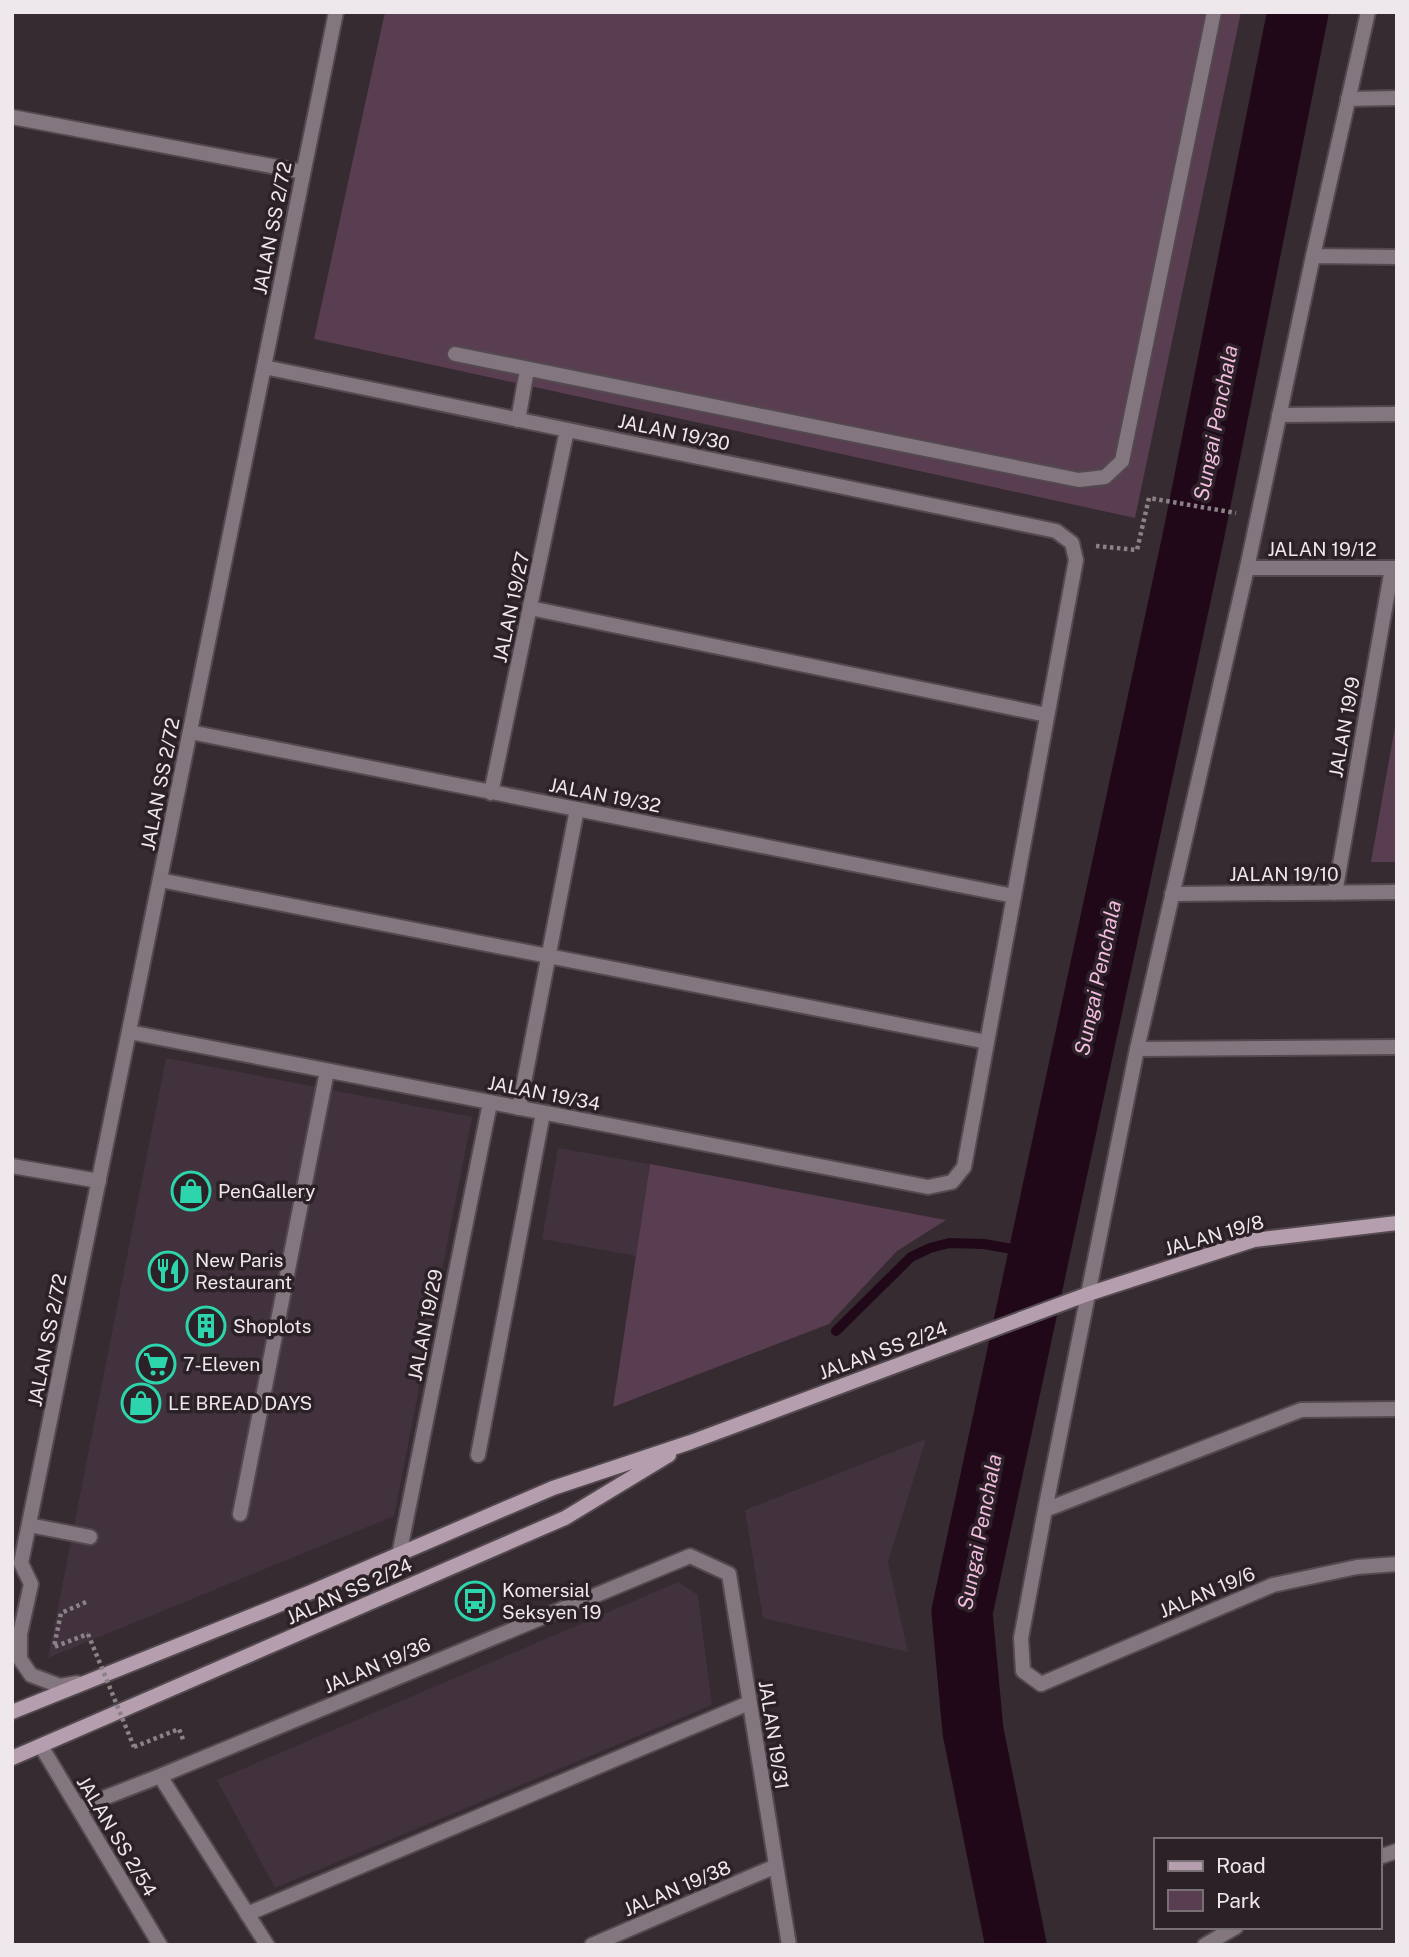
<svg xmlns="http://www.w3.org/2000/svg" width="1409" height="1957" viewBox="0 0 1409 1957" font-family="'Public Sans',sans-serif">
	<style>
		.built { fill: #42323d }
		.green { fill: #593d50 }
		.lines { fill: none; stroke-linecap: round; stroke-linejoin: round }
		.stream { stroke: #200819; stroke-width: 10 }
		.river { stroke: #200819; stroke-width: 61 }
		.service-casing { stroke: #53494f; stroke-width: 18 }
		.minor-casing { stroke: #53494f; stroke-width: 18 }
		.secondary-casing { stroke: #53494f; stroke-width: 18 }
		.path { stroke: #8b8287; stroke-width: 4.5; stroke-dasharray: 3.5 3.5; stroke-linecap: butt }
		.service { stroke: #84767f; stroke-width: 14 }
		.minor { stroke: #84767f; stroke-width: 14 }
		.secondary { stroke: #b59ead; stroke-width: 14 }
		.path-bridge { stroke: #8b8287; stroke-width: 4.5; stroke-dasharray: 3.5 3.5; stroke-linecap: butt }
		.labels { text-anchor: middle; stroke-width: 7; stroke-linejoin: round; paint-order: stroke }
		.street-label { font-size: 19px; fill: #eee7eb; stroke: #2b2127 }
		.poi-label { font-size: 19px; fill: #eee7eb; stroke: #2b2127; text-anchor: start }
		.water-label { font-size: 21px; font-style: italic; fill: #f2bbdf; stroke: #2b2127 }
	</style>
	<rect width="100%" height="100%" fill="#352b31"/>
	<path class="built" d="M166 1058 472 1117 394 1516 48 1658Z
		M558 1148 650 1164 636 1256 542 1239Z
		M926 1439 888 1562 908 1652 763 1618 745 1510Z
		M678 1582 698 1595 712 1705 275 1888 217 1780Z"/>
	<path class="green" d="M385 12H1241L1135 518 314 339Z
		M1397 715V862H1371Z
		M650 1164 946 1220 897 1251 829 1324 613 1407Z"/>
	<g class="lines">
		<path class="stream" d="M836 1331 911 1257 930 1248 949 1243 984 1244 1039 1254"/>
		<path class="river" d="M1016 1945 973 1731 962 1612 1193 538 1298 12"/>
		<defs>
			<path id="service" d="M1348 99 1397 98
				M455 354 1079 480 1105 477 1122 461 1214 12
				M1279 415 1397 414
				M518 420 527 370
				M530 608 1047 715
				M160 880 987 1042
				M1137 1049 1397 1047
				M519 1108 577 809
				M12 1166 99 1181
				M1045 1510 1301 1410 1397 1409
				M240 1514 327 1071
				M29 1525 90 1537
				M1041 1684 1023 1671 1021 1638 1045 1510 1137 1049 1247 568
				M247 1914 749 1703"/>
			<path id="minor" d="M1368 12 1313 256 1247 568H1397
				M12 117 303 172
				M1313 256 1397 257
				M190 732 1014 896
				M491 793 567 430
				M1335 893 1392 568
				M1172 894 1397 892
				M129 1032 928 1187 952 1182 964 1167 1076 560 1072 543 1056 531 264 367
				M478 1455 543 1113
				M399 1555 490 1103
				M77 1683 60 1686 31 1675 20 1659V1634L31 1584 21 1563 336 12
				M1041 1684 1273 1585 1357 1567 1397 1564
				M41 1746 160 1945
				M160 1776 267 1945
				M78 1808 160 1776 690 1556 729 1574 789 1945
				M1379 1857 1397 1851
				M592 1945 776 1866
				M1205 1945 1236 1927"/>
			<path id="secondary" d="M12 1712 311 1592 553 1488 691 1442 1088 1294 1254 1240 1397 1223
				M12 1758 565 1518 669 1455"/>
		</defs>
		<use href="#service" class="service-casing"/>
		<use href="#minor" class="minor-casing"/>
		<use href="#secondary" class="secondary-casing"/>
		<path class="path" d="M1096 546 1137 550 1149 498 1236 513
			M86 1602 61 1613 54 1647 88 1634
			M134 1747 179 1729 184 1742"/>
		<use href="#service" class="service"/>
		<use href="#minor" class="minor"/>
		<use href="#secondary" class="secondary"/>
		<path class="path-bridge" d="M88 1634 134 1747"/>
	</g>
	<defs>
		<symbol id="shop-ring" viewBox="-11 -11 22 22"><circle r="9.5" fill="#2b2127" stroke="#2cd5ab" stroke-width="1.5"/><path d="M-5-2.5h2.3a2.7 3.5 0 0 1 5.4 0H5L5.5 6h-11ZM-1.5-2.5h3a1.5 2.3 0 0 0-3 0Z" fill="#2cd5ab"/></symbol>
		<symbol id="restaurant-ring" viewBox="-11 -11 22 22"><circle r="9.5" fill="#2b2127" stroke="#2cd5ab" stroke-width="1.5"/><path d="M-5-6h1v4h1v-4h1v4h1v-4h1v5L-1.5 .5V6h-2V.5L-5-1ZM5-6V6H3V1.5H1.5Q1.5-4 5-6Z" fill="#2cd5ab"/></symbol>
		<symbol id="building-ring" viewBox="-11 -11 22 22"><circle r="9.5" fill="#2b2127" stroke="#2cd5ab" stroke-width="1.5"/><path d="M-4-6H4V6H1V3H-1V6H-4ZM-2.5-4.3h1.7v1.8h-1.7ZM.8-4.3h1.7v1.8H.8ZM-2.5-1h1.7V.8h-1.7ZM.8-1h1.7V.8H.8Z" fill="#2cd5ab"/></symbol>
		<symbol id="supermarket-ring" viewBox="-11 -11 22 22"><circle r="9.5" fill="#2b2127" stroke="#2cd5ab" stroke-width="1.5"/><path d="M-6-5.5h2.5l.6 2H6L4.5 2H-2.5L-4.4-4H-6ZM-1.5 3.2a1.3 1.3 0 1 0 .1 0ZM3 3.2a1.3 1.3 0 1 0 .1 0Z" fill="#2cd5ab"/></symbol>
		<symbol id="bus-ring" viewBox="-11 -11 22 22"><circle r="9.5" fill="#2b2127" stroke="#2cd5ab" stroke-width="1.5"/><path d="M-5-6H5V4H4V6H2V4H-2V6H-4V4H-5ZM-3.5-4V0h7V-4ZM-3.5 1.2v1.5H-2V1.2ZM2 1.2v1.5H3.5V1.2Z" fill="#2cd5ab"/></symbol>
	</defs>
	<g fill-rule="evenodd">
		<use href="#shop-ring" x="169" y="1169" width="44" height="44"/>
		<use href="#restaurant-ring" x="146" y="1249" width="44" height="44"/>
		<use href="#building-ring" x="184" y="1304" width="44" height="44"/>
		<use href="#supermarket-ring" x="134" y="1342" width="44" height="44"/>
		<use href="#shop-ring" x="119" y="1381" width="44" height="44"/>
		<use href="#bus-ring" x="453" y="1579" width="44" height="44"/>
	</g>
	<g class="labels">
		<g class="street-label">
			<text transform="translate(272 228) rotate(-79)" y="7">JALAN SS 2/72</text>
			<text transform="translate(674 432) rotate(12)" y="7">JALAN 19/30</text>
			<text x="1322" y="556">JALAN 19/12</text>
			<text transform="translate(511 607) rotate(-78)" y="7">JALAN 19/27</text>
			<text transform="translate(1344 727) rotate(-80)" y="7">JALAN 19/9</text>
			<text transform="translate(160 784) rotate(-79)" y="7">JALAN SS 2/72</text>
			<text transform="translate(605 795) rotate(11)" y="7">JALAN 19/32</text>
			<text x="1284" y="881">JALAN 19/10</text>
			<text transform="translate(544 1093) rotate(11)" y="7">JALAN 19/34</text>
			<text transform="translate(1214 1235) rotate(-16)" y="7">JALAN 19/8</text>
			<text transform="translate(425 1325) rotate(-79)" y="7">JALAN 19/29</text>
			<text transform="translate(47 1340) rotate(-79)" y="7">JALAN SS 2/72</text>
			<text transform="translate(883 1350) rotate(-20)" y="7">JALAN SS 2/24</text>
			<text transform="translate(349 1591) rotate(-24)" y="7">JALAN SS 2/24</text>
			<text transform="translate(1207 1592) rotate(-23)" y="7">JALAN 19/6</text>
			<text transform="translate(377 1665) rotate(-23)" y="7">JALAN 19/36</text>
			<text transform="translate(774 1735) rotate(81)" y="7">JALAN 19/31</text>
			<text transform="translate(117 1836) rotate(59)" y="7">JALAN SS 2/54</text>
			<text transform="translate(677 1888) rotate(-23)" y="7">JALAN 19/38</text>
		</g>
		<g class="poi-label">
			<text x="218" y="1198">PenGallery</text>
			<text x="195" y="1267">New Paris<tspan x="195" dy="22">Restaurant</tspan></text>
			<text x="233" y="1333">Shoplots</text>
			<text x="183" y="1371">7-Eleven</text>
			<text x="168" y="1410">LE BREAD DAYS</text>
			<text x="502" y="1597">Komersial<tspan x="502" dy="22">Seksyen 19</tspan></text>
		</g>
		<g class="water-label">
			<text transform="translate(1216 423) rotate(-79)" y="7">Sungai Penchala</text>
			<text transform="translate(1098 978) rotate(-78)" y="7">Sungai Penchala</text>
			<text transform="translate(980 1532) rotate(-79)" y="7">Sungai Penchala</text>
		</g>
	</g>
	<rect width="1409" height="1957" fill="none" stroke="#eee7eb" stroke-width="28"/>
	<rect x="1154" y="1838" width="228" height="91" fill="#2b2127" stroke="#797075" stroke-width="2"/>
	<rect x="1168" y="1861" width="35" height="10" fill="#b59ead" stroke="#797075" stroke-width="2"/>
	<text x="1216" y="1873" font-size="21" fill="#eee7eb">Road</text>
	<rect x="1168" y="1890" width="35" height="21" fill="#593d50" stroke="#797075" stroke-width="2"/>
	<text x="1216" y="1908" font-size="21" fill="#eee7eb">Park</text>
</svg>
